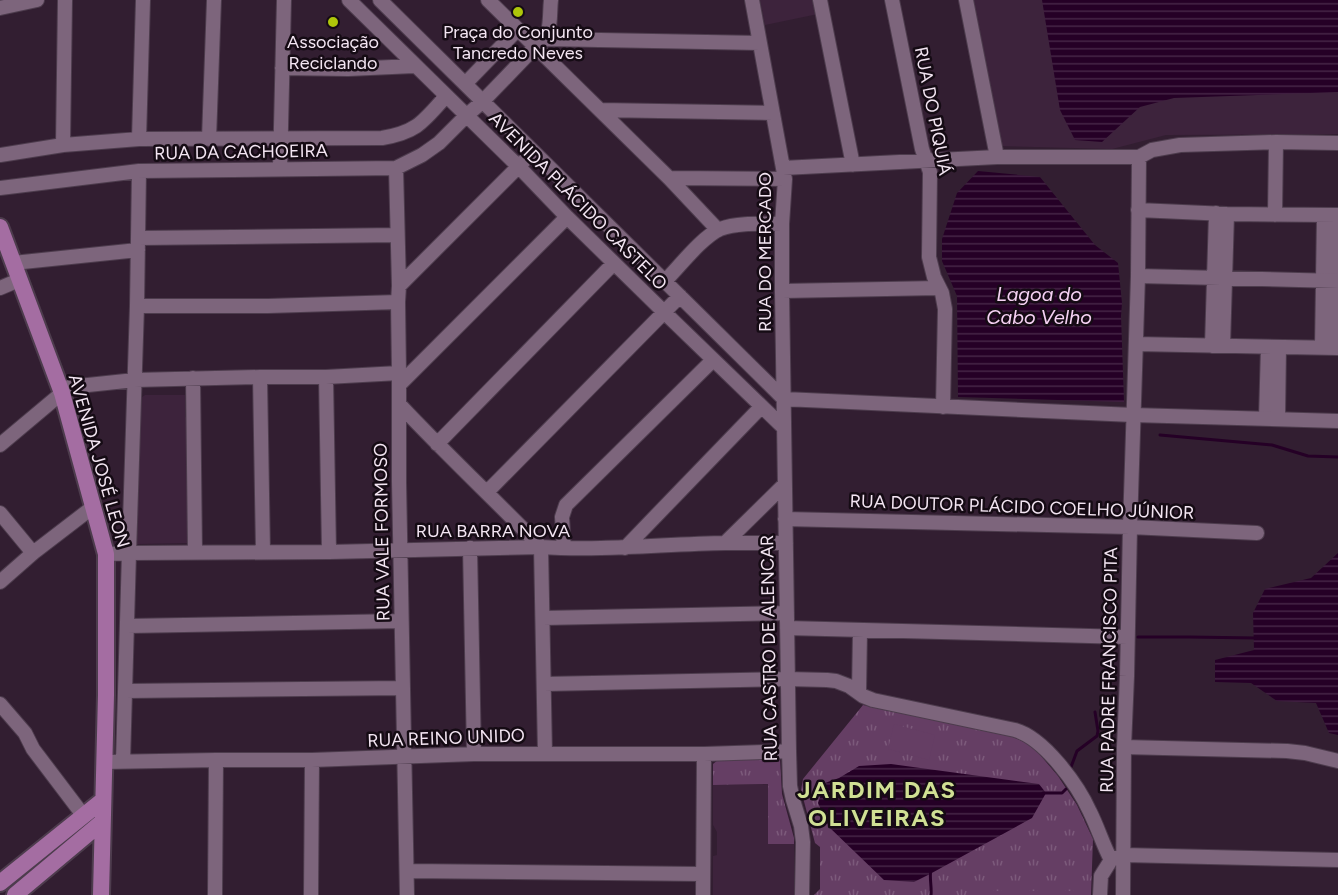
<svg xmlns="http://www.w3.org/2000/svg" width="1338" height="895" viewBox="0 0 1338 895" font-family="Figtree,sans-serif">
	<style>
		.built { fill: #3d233c }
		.grass { fill: url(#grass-tufts) }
		.park { fill: #653e64 }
		.water { fill: url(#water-rules) }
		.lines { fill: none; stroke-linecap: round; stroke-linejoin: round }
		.stream { stroke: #250026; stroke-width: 3 }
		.minor-casing { stroke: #4d3c4d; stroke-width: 16 }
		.major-casing { stroke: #4d3c4d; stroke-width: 20 }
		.minor { stroke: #7d657c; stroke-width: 14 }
		.major { stroke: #a46da2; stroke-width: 16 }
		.poi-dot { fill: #aec60a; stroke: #150b14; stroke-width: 2 }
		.labels { text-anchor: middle; stroke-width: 5; stroke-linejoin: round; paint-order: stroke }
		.poi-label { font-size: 18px; fill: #f3e5f2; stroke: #150b14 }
		.street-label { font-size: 18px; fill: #f3e5f2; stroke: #150b14 }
		.water-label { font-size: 20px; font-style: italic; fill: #f6d2f4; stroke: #150b14 }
		.district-label { font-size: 24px; font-weight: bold; letter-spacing: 1.5px; fill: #d0e094; stroke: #150b14 }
	</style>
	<defs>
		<pattern id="grass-tufts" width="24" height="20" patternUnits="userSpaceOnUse" patternTransform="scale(1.5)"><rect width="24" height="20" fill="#653e64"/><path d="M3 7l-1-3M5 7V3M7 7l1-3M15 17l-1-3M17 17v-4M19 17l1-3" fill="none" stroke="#7c5a7b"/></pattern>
		<pattern id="water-rules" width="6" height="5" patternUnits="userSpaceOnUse" patternTransform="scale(1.5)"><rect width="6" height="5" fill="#250026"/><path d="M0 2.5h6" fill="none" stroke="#452546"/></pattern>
	</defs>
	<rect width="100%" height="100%" fill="#321e31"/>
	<path class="built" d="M760 0H815L818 14 765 25Z
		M973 0H1338V134L1166 135 1112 149 998 146Z
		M145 395H185V417L188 418 189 542 188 543 137 544 140 400 142 397Z
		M769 784 768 843 794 844V895H713V856L717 855V832L713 825V785Z"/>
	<path class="grass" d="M863 705 1013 737 1029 744 1035 749 1058 776 1077 805 1093 839 1091 895H814L820 889V847L815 843 801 790 803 779Z
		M780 759 782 794 794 838V844H768V784L713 785V764L718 760Z"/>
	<path class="park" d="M894 724 935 735 929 760 888 749Z
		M972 891H1081V895H972Z"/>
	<path class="water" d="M1042 0H1338V92L1174 98 1140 107 1102 142 1075 140 1060 110Z
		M978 171 1040 177 1095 245 1118 263 1122 303 1121 316 1124 402 958 397 957 296 942 261V239L957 193Z
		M1338 553V735L1329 733 1316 703 1277 701 1251 683 1215 682V660L1254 650 1253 613 1265 589 1311 578Z
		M891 764 1039 784 1046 793 1032 818 930 874 914 882 884 880 829 827 818 803 825 783 839 778 859 766Z"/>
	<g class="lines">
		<path class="stream" d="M1160 435 1272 445 1308 456 1338 457
			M1138 637H1189L1256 638
			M1071 767 1077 751 1097 736 1098 731 1095 712
			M1043 793H1062L1066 789
			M931 895C932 888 929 876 931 870"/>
		<defs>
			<path id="minor" d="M349 0 519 167 567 217 663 311 783 427
				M380 0 784 399
				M488 0 669 178 718 230
				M752 0 785 179 782 224V291L789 751 790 786 793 800 801 826 803 842 802 895
				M820 0 853 165
				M892 0 922 149 930 172 929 257 934 277 942 293 945 309 943 407
				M966 0 997 157
				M0 8 37 0
				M546 39 760 43
				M282 68 348 69 414 66
				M465 84 518 29
				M600 110 773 113
				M139 139 143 0
				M209 139 214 0
				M63 145 65 0
				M0 155 63 145 139 139 382 138C417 132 423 122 446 96
				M1139 157 1152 150 1180 145 1276 142 1338 143
				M396 168 399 286 398 302 399 373V482L407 895
				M783 168 997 157H1139
				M280 169 284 0
				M669 178 785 179
				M0 188 139 171 396 168 422 155 439 143 466 116 483 101 536 46C553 39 549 16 551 0
				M1138 210 1227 214 1338 215
				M1275 215 1276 142
				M138 238 397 235
				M13 263 138 250
				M1138 276 1338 281
				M665 281C679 267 702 237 720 229 739 222 762 224 782 224
				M399 286 523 162
				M0 288 19 280
				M782 291 938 288
				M137 306H268L398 302
				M1136 344 1338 348
				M1212 346 1216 213
				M1223 346 1227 214
				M1322 347 1324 215
				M1333 348 1335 215
				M260 377 263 552
				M326 377 329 552
				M193 378 195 552
				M399 385 567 217
				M784 399 1133 415 1338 421
				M400 405C445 453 494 499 541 547L545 754
				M1266 418 1268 347
				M1278 419 1279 347
				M437 444 614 263
				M0 445 69 387 135 380 260 377H326L399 373
				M487 492 680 296
				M0 513 33 553
				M785 519 1130 527 1257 533
				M725 543 785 484
				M470 548 474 754
				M564 548 562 517 566 505 713 360
				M625 548 761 407
				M106 554 129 553 137 306 139 171
				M0 582 33 553 93 507
				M543 618 787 613
				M127 626 401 621
				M787 628 1127 637
				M544 684 787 679 827 680 836 681 849 686 863 696 873 700 1015 730C1044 738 1078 785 1090 812 1098 828 1103 845 1111 860L1124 855 1338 860
				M125 691 403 688
				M859 693 860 630
				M0 704 25 733 33 749 83 815
				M1124 747 1287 751 1305 753 1338 761
				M123 761 129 553 329 552 541 547C603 551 664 544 726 543 746 543 766 543 786 543
				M104 762 216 760H312L474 754H704L789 751
				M407 871 703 874
				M215 895 216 760
				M311 895 312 760
				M703 895 704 754
				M1100 895 1101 876 1111 860
				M1123 895 1124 747 1127 676 1130 527 1138 276 1139 157"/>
			<path id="major" d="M0 227 62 393 106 554V695L101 895
				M0 883 103 800
				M15 895 102 822"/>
		</defs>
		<use href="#minor" class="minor-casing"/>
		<use href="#major" class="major-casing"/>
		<use href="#minor" class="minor"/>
		<use href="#major" class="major"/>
	</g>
	<g class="poi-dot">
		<circle cx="518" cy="12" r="6"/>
		<circle cx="333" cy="22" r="6"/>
	</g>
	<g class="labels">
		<g class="poi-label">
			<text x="518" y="38">Praça do Conjunto<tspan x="518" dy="21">Tancredo Neves</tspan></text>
			<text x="333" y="48">Associação<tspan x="333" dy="21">Reciclando</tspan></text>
		</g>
		<g class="street-label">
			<text transform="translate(933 111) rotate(79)" y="6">RUA DO PIQUIÁ</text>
			<text transform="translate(241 152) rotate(-1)" y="6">RUA DA CACHOEIRA</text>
			<text transform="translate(578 201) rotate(45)" y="6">AVENIDA PLÁCIDO CASTELO</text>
			<text transform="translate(765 252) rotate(-90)" y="6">RUA DO MERCADO</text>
			<text transform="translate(99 461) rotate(74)" y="6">AVENIDA JOSÉ LEON</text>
			<text transform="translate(1022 507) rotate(2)" y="6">RUA DOUTOR PLÁCIDO COELHO JÚNIOR</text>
			<text x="493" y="537">RUA BARRA NOVA</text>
			<text transform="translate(382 532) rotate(-91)" y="6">RUA VALE FORMOSO</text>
			<text transform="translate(769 648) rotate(-91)" y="6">RUA CASTRO DE ALENCAR</text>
			<text transform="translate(1109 670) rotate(-89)" y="6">RUA PADRE FRANCISCO PITA</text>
			<text transform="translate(446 738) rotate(-2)" y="6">RUA REINO UNIDO</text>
		</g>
		<g class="water-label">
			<text x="1039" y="301">Lagoa do<tspan x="1039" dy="23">Cabo Velho</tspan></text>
		</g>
		<g class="district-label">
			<text x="877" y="798">JARDIM DAS<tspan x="877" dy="28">OLIVEIRAS</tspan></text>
		</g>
	</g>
</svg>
